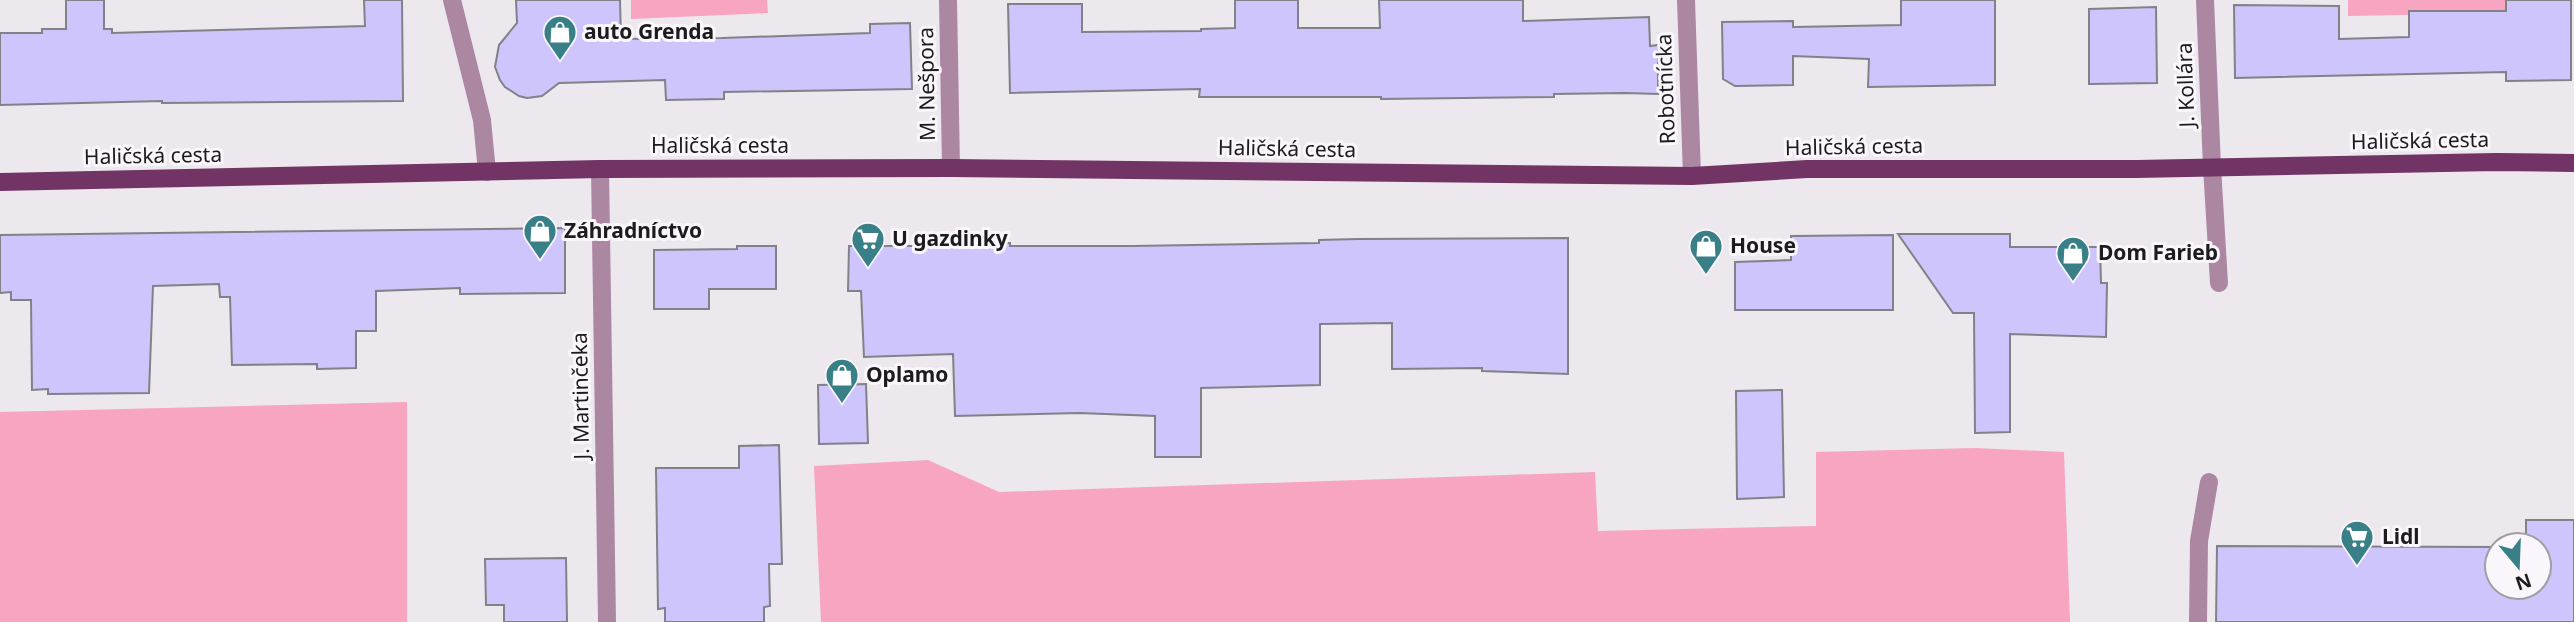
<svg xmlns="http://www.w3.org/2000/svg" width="2574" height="622" viewBox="0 0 2574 622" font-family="'Noto Sans',sans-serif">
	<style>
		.green { fill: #f7a5c1 }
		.building { fill: #cec5fc; stroke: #828187; stroke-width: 2 }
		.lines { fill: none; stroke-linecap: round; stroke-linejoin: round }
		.lane { stroke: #ab87a2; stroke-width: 18 }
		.street { stroke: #ab87a2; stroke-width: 18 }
		.primary { stroke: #723465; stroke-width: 18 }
		.labels { text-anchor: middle; stroke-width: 6; stroke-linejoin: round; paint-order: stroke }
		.poi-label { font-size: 21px; font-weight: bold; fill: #1c1b1d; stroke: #faf6fc; text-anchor: start }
		.street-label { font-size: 21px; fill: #1c1b1d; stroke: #faf6fc }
	</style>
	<rect width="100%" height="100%" fill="#ece8ee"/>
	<path class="green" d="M631 0H767L768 13 631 19Z
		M2348 0H2550V12L2348 16Z
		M407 402V622H0V412Z
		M1975 448 2064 452 2070 622H821L814 466 928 460 999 492 1595 472 1598 531 1816 526V452Z"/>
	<path class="building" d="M66 0H104V29H112V33L365 26 364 0H402L403 101 162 103V101L0 105V33H42V29H66Z
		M516 0H620L621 39 722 38 870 33V24L910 23 912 89 724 92V99L666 100 665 80 559 83 542 96 527 98 519 96 505 87 500 80 495 67 499 45 517 23Z
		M1235 0H1298V28H1380L1379 0H1523V21L1649 17 1650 46 1658 45V94L1625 93 1554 94V97L1381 99V97H1199L1200 89 1010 93 1008 4H1082V32L1201 31V29L1235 28Z
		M1901 0H1995V85L1868 87 1869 59 1793 56V85L1735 86 1723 79 1722 22 1793 21V27L1901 25Z
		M2506 0H2571V80L2506 81V72L2235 78 2234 5 2339 6V39L2409 37V11H2506Z
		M2156 7 2157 83 2089 84V9Z
		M565 228V293L460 294V288L376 291V331H356V368L317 369V364L232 365 230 297H220L219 284 153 286 149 393 48 394V389L32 390 31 300H11V292L0 293V235Z
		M1898 234H2010V247H2100L2101 283H2107L2106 337 2010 334V432L1975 433 1974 313H1953Z
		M1893 235V310H1735V262L1791 260V236Z
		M1568 238V374L1482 371V368L1392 369V323L1320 324V385L1201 388V457H1155V416L1080 413 955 416 953 354 864 357 861 291H848L849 246H950L1010 243V246H1132L1319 243V240L1358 239Z
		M737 246H776V289H709V309H654V250L737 249Z
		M866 384 868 443 819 444 818 385Z
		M1782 390 1784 497 1737 499 1736 391Z
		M779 445 782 564H769L770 606 764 607V622H665V608L658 609 656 468H739V446Z
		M2526 520H2574V622H2216L2217 546 2497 547V587H2539V545H2526Z
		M566 558 567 622H504V605H486L485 559Z"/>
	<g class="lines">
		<path class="lane" d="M452 0 482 120 487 172
			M2212 167 2219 283
			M2198 622 2199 541 2209 482"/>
		<path class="street" d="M948 0 951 168
			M1686 0 1692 176
			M2205 0 2212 167
			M600 169 607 622"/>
		<path class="primary" d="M0 182 600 169 951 168 1692 176 1807 169H2137L2496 162 2574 163"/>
	</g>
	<defs>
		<symbol id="shop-pin" viewBox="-11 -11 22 30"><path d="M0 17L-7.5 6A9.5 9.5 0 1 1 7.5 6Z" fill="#387f87" stroke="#faf6fc"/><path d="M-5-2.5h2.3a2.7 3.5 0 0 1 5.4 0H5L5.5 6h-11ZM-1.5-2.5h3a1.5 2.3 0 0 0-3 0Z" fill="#fff"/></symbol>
		<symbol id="supermarket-pin" viewBox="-11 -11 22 30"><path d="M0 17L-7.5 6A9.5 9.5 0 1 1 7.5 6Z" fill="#387f87" stroke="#faf6fc"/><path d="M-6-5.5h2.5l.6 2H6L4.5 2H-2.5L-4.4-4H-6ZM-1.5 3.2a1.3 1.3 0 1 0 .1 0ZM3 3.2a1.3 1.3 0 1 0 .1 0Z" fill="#fff"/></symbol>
	</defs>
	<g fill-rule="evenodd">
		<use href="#shop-pin" x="541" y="13" width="38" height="52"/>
		<use href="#shop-pin" x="521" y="212" width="38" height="52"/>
		<use href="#supermarket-pin" x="849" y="220" width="38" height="52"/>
		<use href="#shop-pin" x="1687" y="227" width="38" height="52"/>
		<use href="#shop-pin" x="2054" y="234" width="38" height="52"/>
		<use href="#shop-pin" x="823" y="356" width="38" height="52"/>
		<use href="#supermarket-pin" x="2338" y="518" width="38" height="52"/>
	</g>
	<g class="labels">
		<g class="poi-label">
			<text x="584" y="39">auto Grenda</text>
			<text x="564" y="238">Záhradníctvo</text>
			<text x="892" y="246">U gazdinky</text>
			<text x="1730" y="253">House</text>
			<text x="2098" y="260">Dom Farieb</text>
			<text x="866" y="382">Oplamo</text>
			<text x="2382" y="544">Lidl</text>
		</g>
		<g class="street-label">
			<text transform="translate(927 84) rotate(-91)" y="7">M. Nešpora</text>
			<text transform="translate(2186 85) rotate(-92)" y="7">J. Kollára</text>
			<text transform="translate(1666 89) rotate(-92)" y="7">Robotnícka</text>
			<text transform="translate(2420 141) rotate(-1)" y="7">Haličská cesta</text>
			<text x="720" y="153">Haličská cesta</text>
			<text transform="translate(1854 147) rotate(-1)" y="7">Haličská cesta</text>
			<text transform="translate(1287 149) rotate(1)" y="7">Haličská cesta</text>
			<text transform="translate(153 156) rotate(-1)" y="7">Haličská cesta</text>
			<text transform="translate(581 396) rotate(-91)" y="7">J. Martinčeka</text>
		</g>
	</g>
	<g transform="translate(2518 566) rotate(161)"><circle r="33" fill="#faf6fc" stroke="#a19ea3" stroke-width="2"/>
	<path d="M0-5L12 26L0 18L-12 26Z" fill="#387f87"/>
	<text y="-10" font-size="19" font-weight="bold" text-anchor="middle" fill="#1c1b1d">N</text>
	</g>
</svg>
